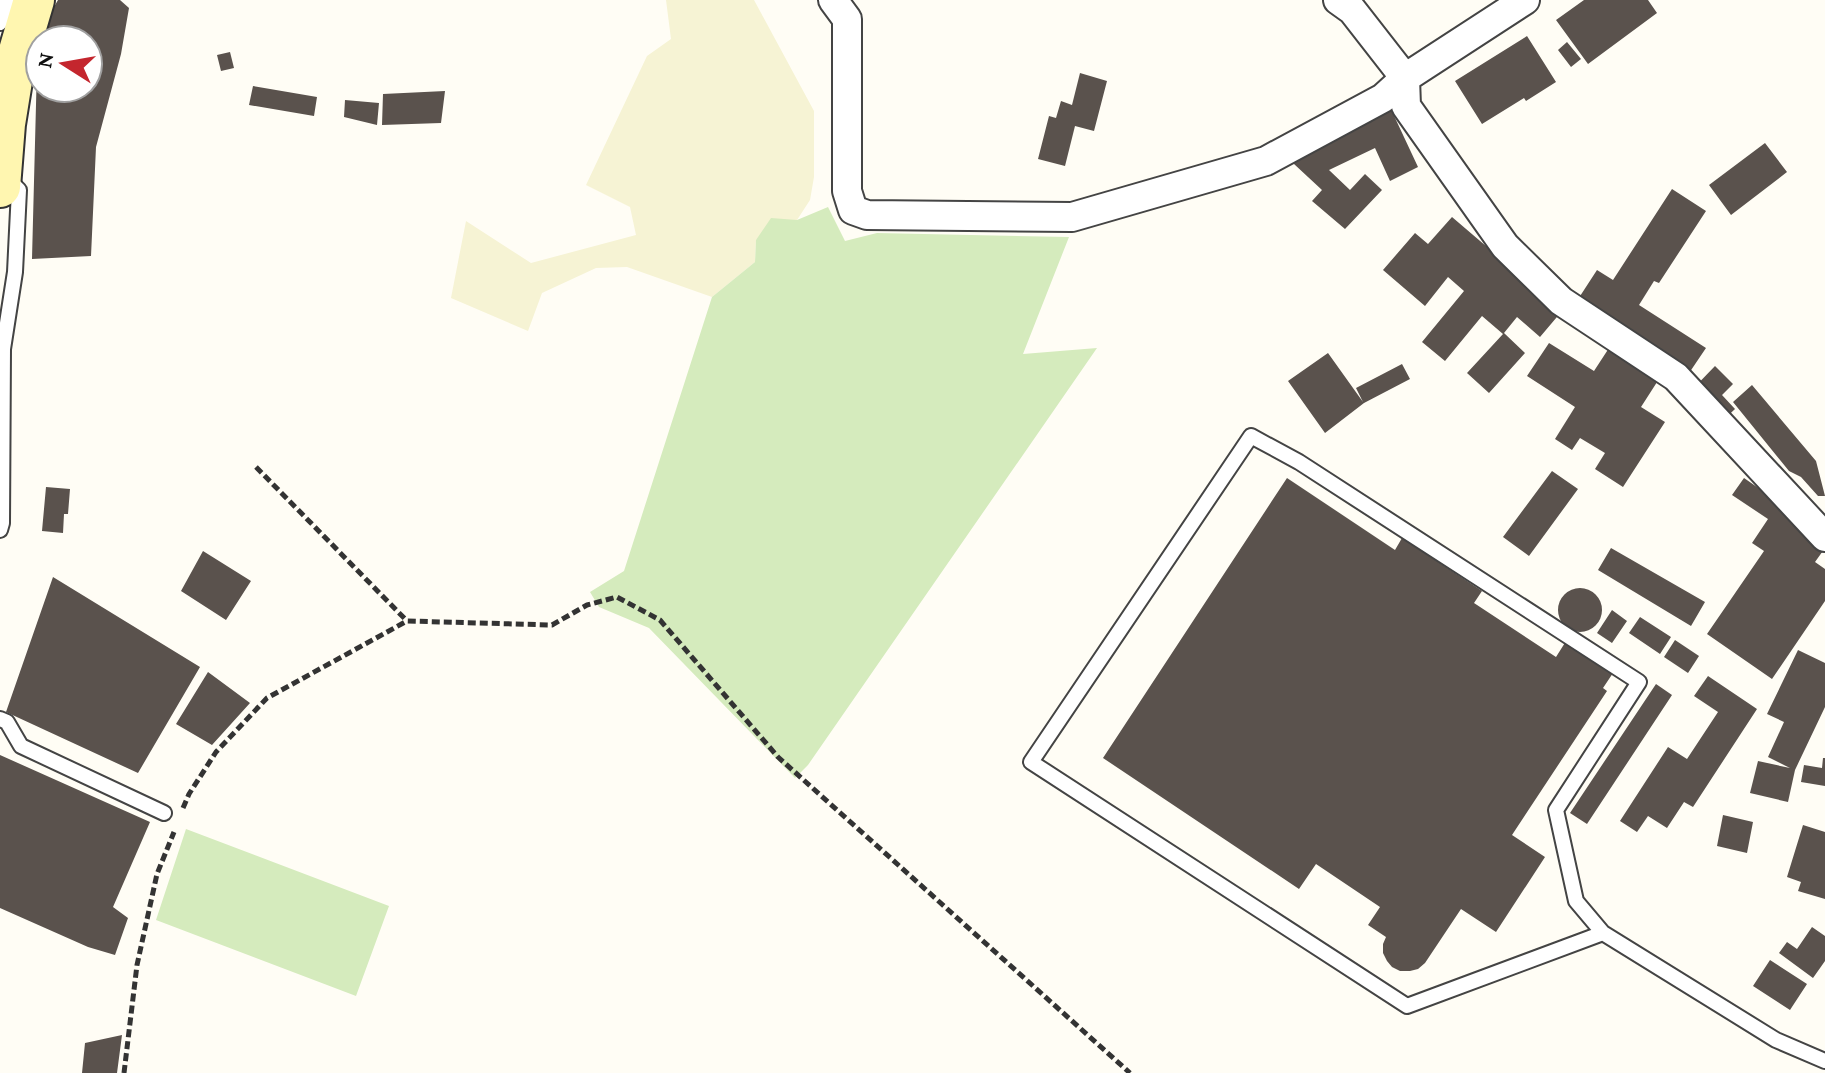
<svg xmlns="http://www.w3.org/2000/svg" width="1825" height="1073" viewBox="0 0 1825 1073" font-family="'Crimson Pro',serif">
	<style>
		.farmland { fill: #f6f3d4 }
		.green { fill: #d5ebbd }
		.building { fill: #5a524d }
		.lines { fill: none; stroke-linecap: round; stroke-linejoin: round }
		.lane-casing { stroke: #444; stroke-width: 18 }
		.street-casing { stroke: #444; stroke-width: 32 }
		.secondary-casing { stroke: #333; stroke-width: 44 }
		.path { stroke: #333; stroke-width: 5; stroke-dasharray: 8 4; stroke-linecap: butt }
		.lane { stroke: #fff; stroke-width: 14 }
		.street { stroke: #fff; stroke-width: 28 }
		.secondary { stroke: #fff6b0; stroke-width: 40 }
	</style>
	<rect width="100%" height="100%" fill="#fffdf5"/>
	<path class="farmland" d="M666 0H754L814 111V177L810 200 797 220 756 240 755 262 712 297 627 267 596 268 542 293 528 331 451 298 466 221 531 263 636 235 630 207 586 185 647 56 671 39Z"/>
	<path class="green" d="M828 207 845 241 877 233 1069 237 1023 354 1097 348 808 765 795 778 649 628 599 607 590 592 624 571 712 297 755 262 756 240 771 218 797 220Z
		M186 829 389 906 356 996 156 920Z"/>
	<path class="building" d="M58 0H120L129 8 121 54 96 147 91 256 32 259 37 66 40 67V88H88V40H38L39 33Z
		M1584 0H1648L1657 13 1588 64 1556 20Z
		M1527 36 1556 82 1526 101 1524 98 1482 124 1455 81Z
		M1567 42 1581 59 1571 67 1558 50Z
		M230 52 234 68 221 71 217 55Z
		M1080 73 1107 81 1094 131 1075 126 1065 166 1038 159 1049 116 1056 118 1061 101 1072 105Z
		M253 86 317 97 314 116 249 105Z
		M445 91 441 123 382 125 383 94Z
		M345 100 379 103 377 125 344 117Z
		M1389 105 1418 167 1390 181 1375 148 1329 170 1350 190 1365 174 1382 190 1345 229 1312 201 1322 190 1294 164 1289 153Z
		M1765 143 1787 172 1731 215 1709 185Z
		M1672 189 1706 211 1659 283 1654 281 1639 305 1706 348 1683 382 1571 310 1597 270 1613 280Z
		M1452 217 1562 311 1540 337 1517 317 1504 333 1525 353 1489 393 1467 373 1503 334 1482 316 1445 361 1422 342 1464 291 1448 277 1425 306 1383 270 1415 233 1428 244Z
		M1549 343 1594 371 1609 348 1659 379 1641 407 1665 422 1623 487 1595 469 1605 453 1580 438 1572 450 1555 439 1575 407 1527 376Z
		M1328 353 1363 402 1356 388 1402 364 1410 379 1364 403 1325 433 1288 381Z
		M1715 366 1733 384 1722 395 1735 409 1717 426 1687 395Z
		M1752 385 1816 461 1825 496H1818L1801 477 1789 471 1733 402Z
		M1552 471 1578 489 1529 556 1503 537Z
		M1287 478 1395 550 1402 538 1482 591 1474 603 1556 657 1568 638 1615 670 1603 688 1607 691 1512 835 1545 857 1496 932 1461 909 1425 963 1418 969 1410 971H1400L1392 967 1387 961 1383 953V944L1386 937 1368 925 1380 907 1316 864 1299 889 1103 758Z
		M1744 478 1825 534V548L1815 562 1825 569V601L1772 679 1707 634 1764 551 1752 543 1768 519 1732 495Z
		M46 487 70 489 68 514H64L63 533 42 531Z
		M1611 548 1705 602 1691 626 1598 570Z
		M203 551 251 581 226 620 181 591Z
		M53 577 200 667 138 773 6 712Z
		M1558 610a22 22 0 1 1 44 0a22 22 0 1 1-44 0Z
		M1612 610 1627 621 1612 643 1597 633Z
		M1640 617 1671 637 1660 654 1629 633Z
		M1675 640 1699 656 1688 673 1664 657Z
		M1798 650 1825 663V707L1795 770 1788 802 1750 793 1758 761 1790 768 1768 757 1784 722 1767 714Z
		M208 672 250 703 212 745 176 724Z
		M1708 676 1757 709 1693 807 1684 802 1667 828 1648 816 1637 832 1620 821 1668 747 1687 759 1718 712 1694 696Z
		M1656 684 1672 695 1587 824 1570 813Z
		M0 755 150 822 113 907 128 918 115 955 88 947 0 908Z
		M1823 758H1825V786L1801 782 1804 765 1822 768Z
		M1723 815 1753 822 1747 853 1717 846Z
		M1803 825 1825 832V899L1798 891 1801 882 1787 877Z
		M1812 927 1825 936V961L1813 978 1779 953 1787 942 1797 949Z
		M1770 960 1807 984 1790 1010 1753 986Z
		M122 1035 117 1073H82L85 1043Z"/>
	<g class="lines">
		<defs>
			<path id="lane" d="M0 23 7 0
				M0 530 2 523 3 349 15 272 19 190 9 180
				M0 719 7 722 21 746 164 813
				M1603 933 1407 1006 1031 762 1251 436 1299 462 1639 682 1556 810 1576 901 1603 933 1776 1040 1825 1061"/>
			<path id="street" d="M833 0 847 19V191L853 210 867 215 1072 217 1266 161 1383 98 1405 78 1525 0
				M1338 0 1352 10 1405 78
				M1405 78 1406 106 1505 246 1561 301 1676 377 1825 537"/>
			<path id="secondary" d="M0 187 5 124 14 68 34 0"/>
		</defs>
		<use href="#lane" class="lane-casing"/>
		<use href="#street" class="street-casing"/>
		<use href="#secondary" class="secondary-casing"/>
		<path class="path" d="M256 467 407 621
			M183 808 189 794 216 752 267 698 407 621 552 625 587 605 617 597 660 620 778 757 1130 1073
			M124 1073 137 965 157 874 174 832"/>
		<use href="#lane" class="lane"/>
		<use href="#street" class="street"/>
		<use href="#secondary" class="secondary"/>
	</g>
	<g transform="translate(64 64) rotate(281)"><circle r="38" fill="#ffffff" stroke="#a0a0a0" stroke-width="2"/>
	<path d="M0-6L14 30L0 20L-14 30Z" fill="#c4262e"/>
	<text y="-12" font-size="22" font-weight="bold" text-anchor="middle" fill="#111111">N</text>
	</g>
</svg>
